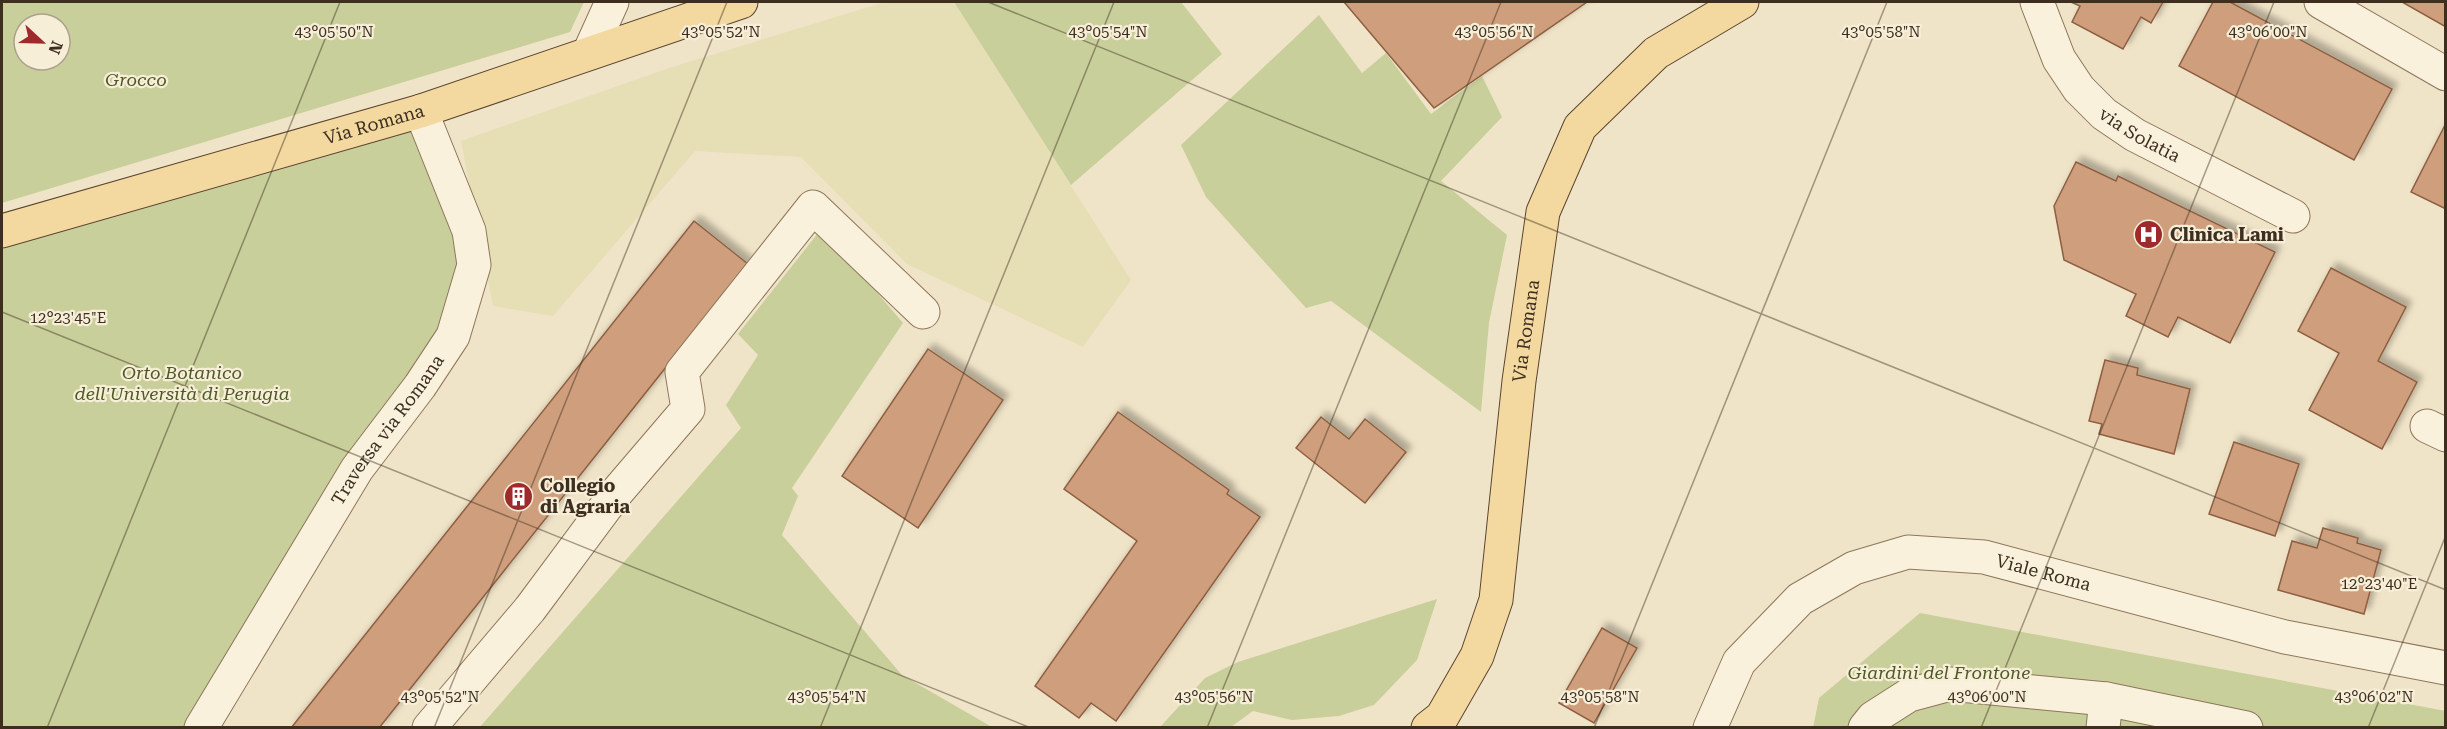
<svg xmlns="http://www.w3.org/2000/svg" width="2447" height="729" viewBox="0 0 2447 729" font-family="'Roboto Serif',serif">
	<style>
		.farmland { fill: #e6deb5 }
		.green { fill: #c9cf9b; fill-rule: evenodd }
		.building { fill: #cf9f7d; stroke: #8d5f41; stroke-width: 1.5; filter: url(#shadow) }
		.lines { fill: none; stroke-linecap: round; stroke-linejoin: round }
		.minor-casing { stroke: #8d765c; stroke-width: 35 }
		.major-casing { stroke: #5b4430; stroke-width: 35 }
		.minor { stroke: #faf1dc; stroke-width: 33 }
		.major { stroke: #f3d9a0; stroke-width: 33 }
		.ticks { fill: none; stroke: #3d2e20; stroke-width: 1.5; stroke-opacity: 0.45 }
		.labels { text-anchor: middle; stroke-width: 4.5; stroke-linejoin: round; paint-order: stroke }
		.park-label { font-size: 18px; font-style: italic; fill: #4d5a26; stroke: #f7eed8 }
		.street-label { font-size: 18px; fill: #3d2e20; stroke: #f7eed8 }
		.poi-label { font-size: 18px; font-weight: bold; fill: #3d2e20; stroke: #f7eed8; text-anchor: start }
		.ticks-label { font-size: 15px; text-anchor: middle; fill: #3d2e20; stroke: #f7eed8; stroke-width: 4.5; stroke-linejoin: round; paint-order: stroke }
	</style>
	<defs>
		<filter id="shadow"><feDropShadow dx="5.5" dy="-5.5" stdDeviation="3" flood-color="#0004"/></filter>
	</defs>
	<rect width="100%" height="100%" fill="#f0e4c8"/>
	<path class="farmland" d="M885 2H954L1131 280 1083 347 907 264 801 157 695 151 553 316 493 306 461 141 672 67Z"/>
	<path class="green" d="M2 2H584L570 32 2 203ZM24 24H60V60H24Z
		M954 2H1181L1222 54 1071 185Z
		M1319 15 1362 73 1386 53 1431 114 1482 76 1502 117 1441 181 1507 235 1489 323 1481 412 1331 301 1306 308 1206 197 1181 145Z
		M413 130 453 232 462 267 444 331 193 727 2 728V247Z
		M822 228 903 323 792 488 798 496 782 535 902 675 992 727 479 728 741 428 726 405 758 355 738 334Z
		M1437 599 1417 660 1374 705 1339 716 1292 720 1253 711 1231 727H1160L1205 678 1238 662Z
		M1920 613 2446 711 2445 728H1813L1819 698Z"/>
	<path class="building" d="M1344 2H1587L1434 108Z
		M2071 2H2163L2151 23 2141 17 2123 49 2072 22 2080 6Z
		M2213 2H2230L2392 89 2354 160 2179 66Z
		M2402 2H2446V27Z
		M2446 123V209L2411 192Z
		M2076 162 2116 181 2118 176 2275 252 2230 343 2178 317 2168 337 2126 316 2136 294 2064 260 2054 206Z
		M694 221 748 264 379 728H291Z
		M2331 268 2406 307 2378 361 2417 382 2382 449 2309 410 2339 353 2298 331Z
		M928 349 1003 400 918 528 842 476Z
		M2105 360 2138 368 2137 375 2190 389 2174 454 2099 434 2102 424 2089 421Z
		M1118 412 1229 490 1227 494 1260 517 1116 721 1091 703 1079 718 1035 686 1137 541 1064 489Z
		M1321 417 1349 439 1365 419 1406 452 1365 503 1296 448Z
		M2234 442 2299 464 2275 536 2209 514Z
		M2323 528 2358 538 2357 543 2381 550 2364 614 2278 590 2292 541 2317 548Z
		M1602 628 1637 648 1594 723 1559 703Z"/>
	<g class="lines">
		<defs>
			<g id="minor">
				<path id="s1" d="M2037 2 2059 59 2079 89 2104 114 2135 135 2293 216"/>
				<path d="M2321 2 2446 74"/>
				<path d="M589 53 612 2"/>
				<path d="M2427 426 2446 435"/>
				<path id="s2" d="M201 728 357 469 420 386 453 336 474 265 469 231 421 111"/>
				<path d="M429 728 530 609 617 492 688 409 682 372 813 207 923 312"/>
				<path id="s3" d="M1710 728 1739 662 1800 599 1854 568 1908 552 1984 557 2285 637 2446 668"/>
				<path d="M1865 728 1873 718 1909 695 1950 684 2106 699"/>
				<path d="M2103 728 2106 699 2246 728"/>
			</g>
			<g id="major">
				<path id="s4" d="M2 231 421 111 741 2"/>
				<path id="s5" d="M1428 728 1442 717 1477 656 1496 600 1519 381 1543 212 1580 127 1656 53 1742 2"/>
			</g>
		</defs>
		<use href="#minor" class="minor-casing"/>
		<use href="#major" class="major-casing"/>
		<use href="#minor" class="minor"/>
		<use href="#major" class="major"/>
	</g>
	<path class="ticks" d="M988 2 2446 590M2 312 1031 728M47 728 340 2M434 728 727 2M820 728 1114 2M1207 728 1501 2M1594 728 1887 2M1981 728 2274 2M2368 728 2446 535"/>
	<defs>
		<symbol id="hospital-disc" viewBox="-11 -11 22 22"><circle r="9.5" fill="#9e2a2b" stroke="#f7eed8"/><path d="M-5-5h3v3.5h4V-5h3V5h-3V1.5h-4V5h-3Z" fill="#fff"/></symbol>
		<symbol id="building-disc" viewBox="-11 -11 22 22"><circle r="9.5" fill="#9e2a2b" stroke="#f7eed8"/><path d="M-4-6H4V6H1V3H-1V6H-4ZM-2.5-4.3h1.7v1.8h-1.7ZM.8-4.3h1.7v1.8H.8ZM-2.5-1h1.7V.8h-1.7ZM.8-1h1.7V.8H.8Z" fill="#fff"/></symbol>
	</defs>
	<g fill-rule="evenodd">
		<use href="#hospital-disc" x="2132" y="218" width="33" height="33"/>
		<use href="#building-disc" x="502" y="480" width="33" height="33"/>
	</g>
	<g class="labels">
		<g class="park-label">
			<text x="136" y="86">Grocco</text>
			<text x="182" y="379">Orto Botanico<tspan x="182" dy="21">dell'Università di Perugia</tspan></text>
			<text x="1939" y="679">Giardini del Frontone</text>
		</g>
		<g class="street-label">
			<text dy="6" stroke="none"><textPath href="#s4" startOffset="387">Via Romana</textPath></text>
			<text dy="6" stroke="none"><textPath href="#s1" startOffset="174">via Solatia</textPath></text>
			<text dy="6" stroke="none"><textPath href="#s5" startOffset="418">Via Romana</textPath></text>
			<text dy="6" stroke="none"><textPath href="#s2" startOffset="352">Traversa via Romana</textPath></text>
			<text dy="6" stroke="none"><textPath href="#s3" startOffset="416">Viale Roma</textPath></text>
		</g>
		<g class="poi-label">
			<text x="2170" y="241">Clinica Lami</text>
			<text x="540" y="492">Collegio<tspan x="540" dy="21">di Agraria</tspan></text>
		</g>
	</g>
	<g class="ticks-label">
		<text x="334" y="37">43°05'50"N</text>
		<text x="721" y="37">43°05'52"N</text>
		<text x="1108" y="37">43°05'54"N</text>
		<text x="1494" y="37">43°05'56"N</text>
		<text x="1881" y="37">43°05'58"N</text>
		<text x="2268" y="37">43°06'00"N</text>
		<text x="68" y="323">12°23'45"E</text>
		<text x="2379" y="589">12°23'40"E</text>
		<text x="440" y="702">43°05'52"N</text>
		<text x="827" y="702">43°05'54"N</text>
		<text x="1214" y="702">43°05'56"N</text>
		<text x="1600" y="702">43°05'58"N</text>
		<text x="1987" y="702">43°06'00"N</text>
		<text x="2374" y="702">43°06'02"N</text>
	</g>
	<rect width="2447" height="729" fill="none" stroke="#3d2e20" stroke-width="6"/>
	<g transform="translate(42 42) rotate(112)"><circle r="28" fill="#f7eed8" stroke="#ada18e" stroke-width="1.5"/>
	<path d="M0-4.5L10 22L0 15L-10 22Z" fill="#9e2a2b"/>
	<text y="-9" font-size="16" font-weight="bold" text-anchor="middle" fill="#3d2e20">N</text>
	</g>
</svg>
